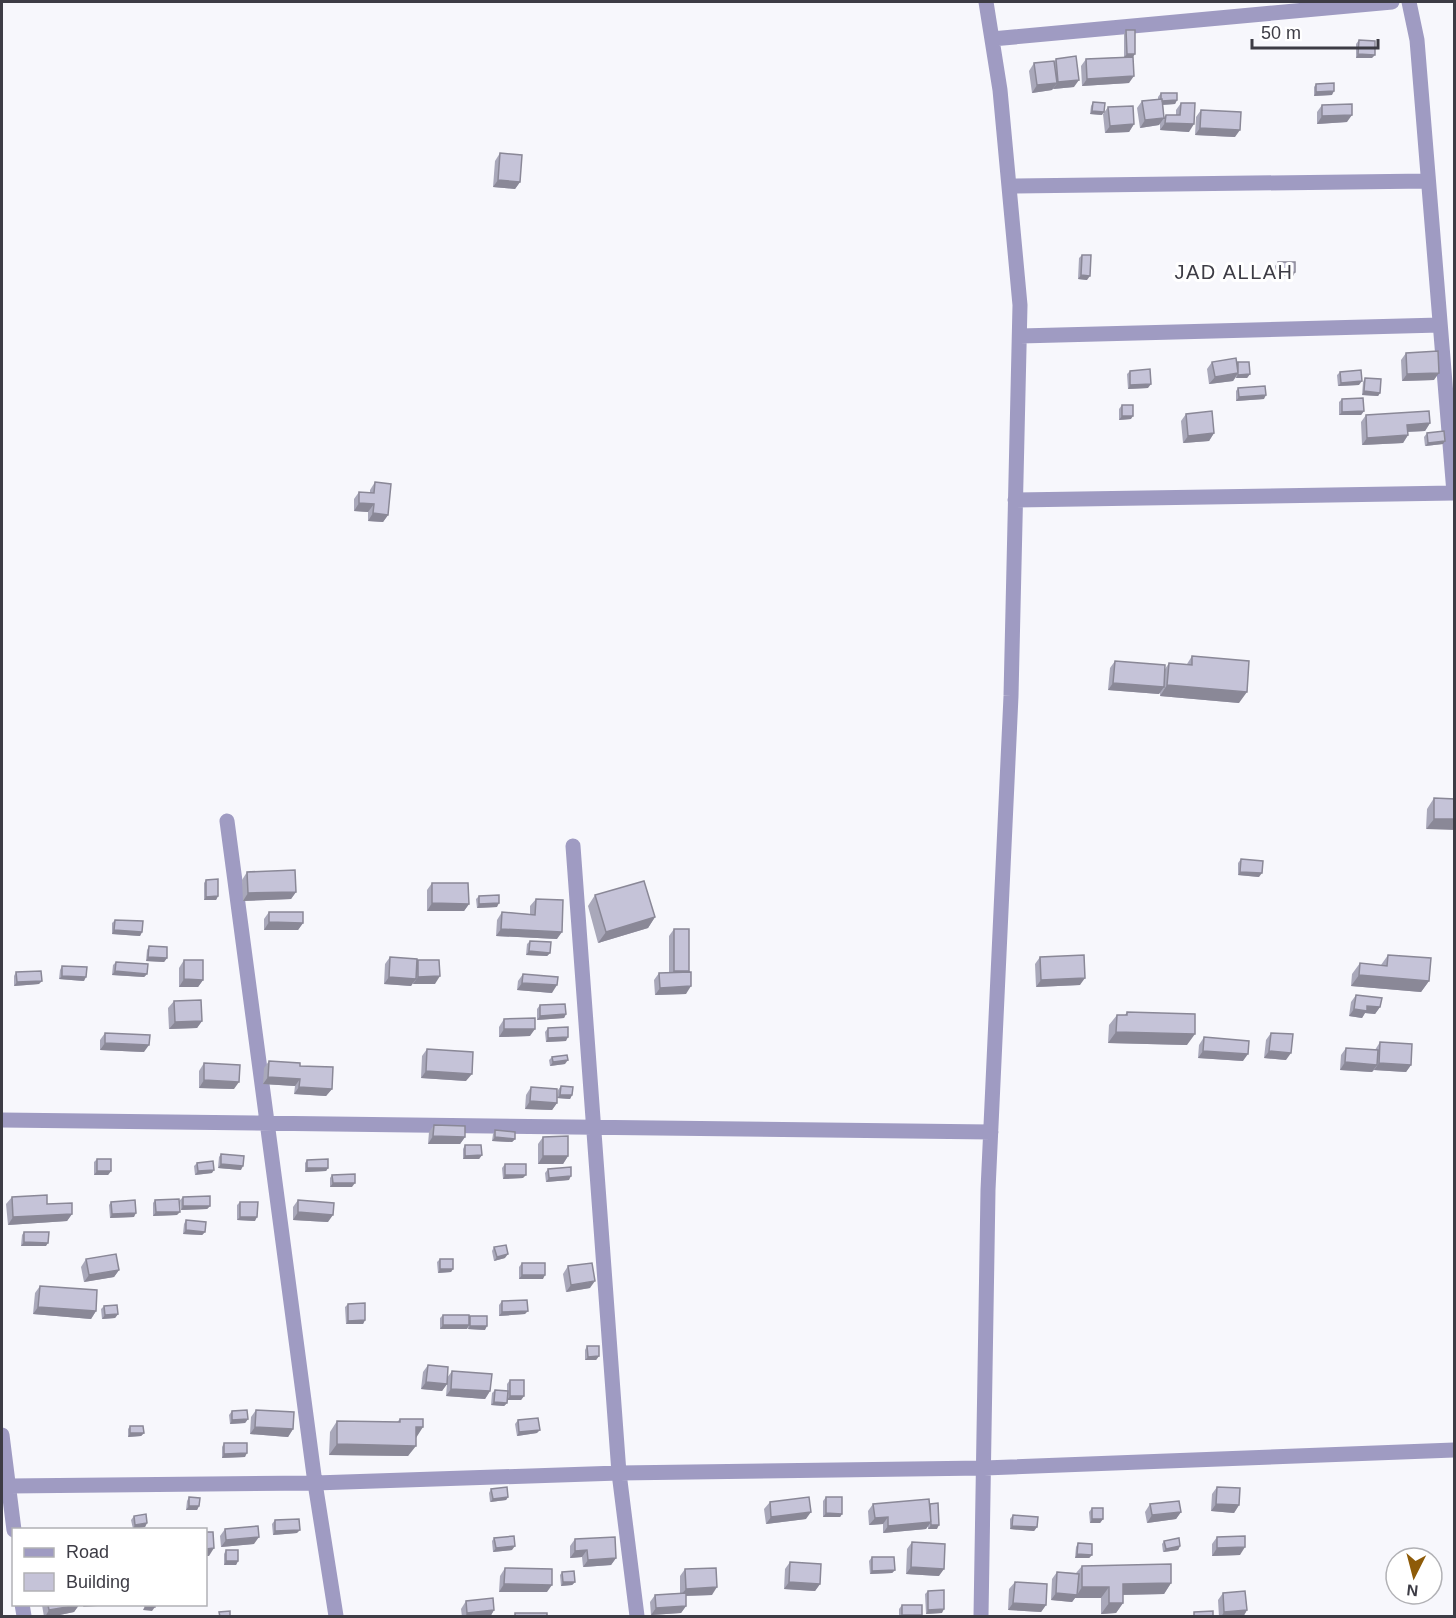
<svg xmlns="http://www.w3.org/2000/svg" width="1456" height="1618" viewBox="0 0 1456 1618" font-family="Arial,sans-serif">
	<style>
		.lines { fill: none; stroke-linecap: round; stroke-linejoin: round }
		.minor { stroke: #9f9bc2; stroke-width: 15 }
		.wall { fill: #a9a8ba }
		.shaded-wall { fill: #8a8897 }
		.building { fill: #c5c3d8; stroke: #8a8897; stroke-width: 1.5 }
		.labels { text-anchor: middle; stroke-width: 6; stroke-linejoin: round; paint-order: stroke }
		.quarter-label { font-size: 20px; letter-spacing: 1.5px; fill: #3d3c45; stroke: #fff }
	</style>
	<rect width="100%" height="100%" fill="#f7f7fc"/>
	<g class="lines">
		<path class="minor" d="M992 39 1392 2
			M1009 186 1428 181
			M1020 336 1440 325
			M1015 500 1454 493 1417 40 1409 2
			M227 821 315 1483 336 1616
			M573 846 619 1473 637 1616
			M2 1120 991 1132
			M2 1435 14 1530
			M9 1486 315 1483 619 1473 984 1468 1454 1450
			M22 1604 24 1616
			M981 1616 988 1190 1011 696 1020 305 1000 90 986 2"/>
	</g>
	<path class="wall" d="M1126 30 1133 57 1129 83 1082 86 1081 66 1086 59 1124 57V34Z
		M1359 40 1372 58H1356V44Z
		M1056 59 1074 87 1053 89V88L1052 90 1032 93 1029 71 1034 63 1054 62Z
		M1316 84 1332 95 1314 96V87Z
		M1161 93 1177 100 1175 104 1163 105 1164 117 1166 115H1176V110L1181 103 1189 132 1160 130V123L1159 125 1140 128 1137 108 1142 101 1158 99V97Z
		M1093 102 1102 115 1090 114 1091 106Z
		M1322 105 1347 122 1317 124V112Z
		M1108 107 1134 124 1129 132 1105 133 1103 114Z
		M1201 110 1235 137 1195 135 1196 117Z
		M500 153 520 182 515 189 493 187 495 161Z
		M1082 255 1087 280 1078 279 1079 258Z
		M1278 262 1295 272 1293 276H1276L1275 266Z
		M1406 353 1434 380 1402 381 1401 360Z
		M1212 362 1237 364 1238 362 1250 374 1247 378H1236V377L1233 381 1209 384 1207 369Z
		M1130 371 1148 388 1128 389 1127 374Z
		M1340 372 1359 385 1338 386 1337 375Z
		M1365 378 1380 393 1378 396 1362 395 1363 382Z
		M1238 388 1264 399 1236 401V391Z
		M1342 399 1364 411 1361 415H1339V402Z
		M1122 405 1131 419 1119 420V409Z
		M1186 414 1214 433 1209 441 1183 443 1181 421Z
		M1366 415 1430 423 1425 431 1408 432V435L1403 443 1362 445 1361 422Z
		M1427 433 1443 444 1425 446 1424 437Z
		M375 482 388 515 383 522 368 521V512L354 511V499L359 492 370 493V490Z
		M1192 656 1239 703 1160 696V692L1159 694 1108 690 1110 668 1115 661 1165 669 1169 663 1187 664Z
		M1434 798 1455 799 1426 829 1427 809Z
		M1241 859 1259 877 1238 875V863Z
		M247 872 296 892 291 899 243 901 242 880Z
		M206 880 218 896 216 900H204V883Z
		M432 883 469 904 464 911H427V890Z
		M595 895 655 917 648 928 598 943 588 906Z
		M479 896 497 907 477 908 476 899Z
		M536 899 557 939 496 936 497 920 502 912 530 914V906Z
		M269 912 303 923 298 930H264V919Z
		M115 920 142 932 140 936 112 934V923Z
		M674 929 688 972 686 994 655 995 654 980 659 973H669V936Z
		M530 941 550 953 547 956 526 955 527 944Z
		M149 946 167 958 164 962 146 961 147 950Z
		M1388 955 1429 981 1421 992 1351 986 1352 974 1360 963 1381 965Z
		M390 957 417 962 418 960 435 984H413V982L411 986 384 984 385 964Z
		M1040 957 1080 985 1036 987 1035 964Z
		M184 960 203 980 198 987H179V968Z
		M116 962 147 974 144 977 112 975 113 965Z
		M62 966 84 981 59 979 60 970Z
		M16 972 39 984 14 986V976Z
		M523 974 552 993 517 990 518 981Z
		M1356 995 1380 1007 1375 1014 1365 1013 1362 1018 1349 1016 1351 1002Z
		M174 1001 202 1021 197 1028 169 1029 168 1008Z
		M540 1005 566 1014 564 1018 537 1020V1009Z
		M1127 1012 1187 1045 1108 1043 1109 1025 1117 1015H1125Z
		M504 1019 530 1036 499 1037V1027Z
		M548 1028 566 1041 546 1042 545 1032Z
		M105 1033 144 1052 100 1050V1040Z
		M1271 1033 1286 1060 1264 1058 1266 1040Z
		M1204 1037 1243 1061 1198 1058 1199 1045Z
		M1380 1042 1411 1065 1406 1072 1374 1070 1372 1072 1340 1070 1341 1055 1346 1048 1375 1050Z
		M427 1049 466 1081 421 1078 422 1056Z
		M552 1057 565 1064 550 1066 549 1060Z
		M269 1061 300 1066 332 1089 326 1096 294 1094 295 1086 263 1084 264 1068Z
		M204 1063 234 1089 199 1088V1071Z
		M561 1086 572 1095 570 1099 557 1098 558 1090Z
		M531 1087 557 1103 552 1110 525 1109 526 1095Z
		M434 1125 465 1137 460 1144H428L429 1132Z
		M495 1130 515 1139 512 1142 492 1141 493 1134Z
		M543 1137 568 1156 563 1164H538V1144Z
		M465 1145 482 1155 479 1159H463V1149Z
		M221 1154 241 1170 218 1168 219 1157Z
		M97 1159 111 1171 108 1175H94V1162Z
		M307 1160 328 1168 326 1171 305 1172V1163Z
		M197 1163 212 1173 195 1175 194 1166Z
		M505 1164 523 1178 503 1179 502 1168Z
		M548 1169 569 1180 546 1182 545 1173Z
		M332 1175 352 1187H330V1178Z
		M12 1197 47 1204 72 1214 67 1221 8 1225 6 1204Z
		M183 1197 210 1206 207 1209 181 1210 180 1200Z
		M155 1200 177 1215 153 1216V1203Z
		M298 1200 328 1222 293 1220V1207Z
		M111 1202 134 1217 110 1218 109 1205Z
		M240 1202 255 1221 237 1220V1205Z
		M186 1220 205 1232 202 1235 183 1234 184 1224Z
		M24 1232 46 1246H21L22 1235Z
		M494 1247 505 1258 494 1261 492 1251Z
		M86 1259 119 1270 114 1277 84 1282 81 1267Z
		M440 1259 453 1269 451 1272 438 1273 437 1262Z
		M522 1263 543 1279H519V1267Z
		M568 1266 590 1288 566 1292 563 1274Z
		M40 1286 96 1311 91 1319 33 1314 35 1293Z
		M502 1301 525 1314 499 1316V1305Z
		M348 1304 365 1320 363 1324H346L345 1307Z
		M104 1306 118 1314 115 1318 102 1319 101 1309Z
		M443 1315 469 1318 470 1316 485 1330 468 1329V1327L467 1329H440V1318Z
		M587 1346 599 1356 596 1360H585V1350Z
		M428 1365 447 1378 452 1371 490 1391 485 1399 446 1396 447 1384 442 1391 421 1389 423 1372Z
		M510 1380 524 1396 521 1400H507V1403L504 1406 491 1405 492 1393 495 1390 507 1391V1384Z
		M256 1410 293 1429 288 1437 250 1434 251 1417Z
		M232 1411 248 1419 245 1423 230 1424 229 1415Z
		M400 1419 416 1438 408 1456 329 1455 330 1432 337 1421 397 1422Z
		M518 1420 537 1433 517 1436 515 1424Z
		M130 1426 144 1433 141 1436 128 1437V1429Z
		M224 1443 245 1457 222 1458V1447Z
		M1217 1487 1239 1505 1234 1513 1211 1511 1212 1494Z
		M491 1489 508 1497 506 1500 490 1502 489 1493Z
		M189 1497 199 1506 197 1510H186L187 1501Z
		M826 1497 842 1514 840 1517H823V1501Z
		M770 1502 806 1519 766 1524 764 1509Z
		M873 1504H929L937 1529H928V1526L926 1529 883 1533V1524L869 1525 868 1511Z
		M1150 1504 1181 1512 1176 1519 1147 1523 1145 1512Z
		M1092 1508 1103 1519 1100 1523H1090L1089 1512Z
		M1013 1515 1037 1527 1034 1531 1010 1529V1519Z
		M134 1516 147 1523 145 1527 133 1529 131 1520Z
		M275 1520 297 1533 273 1535 272 1524Z
		M225 1529 254 1544 221 1547 220 1536Z
		M1217 1537 1240 1555 1212 1556V1544Z
		M494 1538 512 1550 493 1552 492 1541Z
		M575 1539 616 1558 611 1565 583 1567 582 1557 570 1558V1546Z
		M1164 1541 1180 1546 1178 1550 1163 1552 1162 1544Z
		M912 1542 939 1576 906 1574 907 1549Z
		M1078 1543 1092 1555 1089 1558H1075L1076 1547Z
		M226 1550 238 1561 236 1565H224V1554Z
		M872 1557 895 1570 892 1573 870 1574 869 1561Z
		M790 1562 820 1584 815 1591 784 1589 785 1569Z
		M1082 1566 1171 1583 1164 1594 1123 1595V1603L1116 1613 1101 1614V1598H1075L1072 1602 1051 1600 1052 1579 1057 1572 1076 1573Z
		M505 1568 547 1592H499L500 1576Z
		M685 1569 712 1595 686 1596V1606L681 1613 651 1615 650 1602 655 1595 680 1593V1576Z
		M562 1572 575 1582 572 1585 561 1586 560 1575Z
		M1015 1582 1046 1605 1041 1612 1008 1610 1009 1589Z
		M928 1591 942 1613 926 1614 925 1594Z
		M1223 1593 1247 1610 1243 1617H1219L1218 1600Z
		M466 1601 494 1610 490 1617H462L461 1609Z
		M42 1605H79L74 1612 50 1617H44Z
		M902 1605 922 1615 921 1617H899V1609Z"/>
	<path class="shaded-wall" d="M1127 54H1135L1133 57H1124Z
		M1358 54 1375 55 1372 58H1356Z
		M1134 76 1129 83 1082 86 1087 79Z
		M1079 80 1074 87 1053 89 1058 82Z
		M1057 83 1052 90 1032 93 1037 85Z
		M1334 91 1332 95 1314 96 1316 92Z
		M1177 100 1175 104 1159 105 1161 101Z
		M1092 111 1104 112 1102 115 1090 114Z
		M1352 115 1347 122 1317 124 1322 116Z
		M1164 118 1159 125 1140 128 1145 120Z
		M1165 123 1194 124 1189 132 1160 130Z
		M1134 124 1129 132 1105 133 1110 126Z
		M1200 128 1240 130 1235 137 1195 135Z
		M498 180 520 182 515 189 493 187Z
		M1295 272 1293 276H1276L1278 273Z
		M1081 275 1090 276 1087 280 1078 279Z
		M1238 373 1233 381 1209 384 1215 377Z
		M1439 373 1434 380 1402 381 1407 374Z
		M1250 374 1247 378H1236L1238 375Z
		M1362 381 1359 385 1338 386 1341 383Z
		M1151 384 1148 388 1128 389 1130 385Z
		M1364 391 1380 393 1378 396 1362 395Z
		M1266 395 1264 399 1236 401 1239 397Z
		M1364 411 1361 415H1339L1342 412Z
		M1122 416H1133L1131 419 1119 420Z
		M1430 423 1425 431 1402 432 1407 425Z
		M1214 433 1209 441 1183 443 1188 436Z
		M1408 435 1403 443 1362 445 1367 438Z
		M1445 441 1443 444 1425 446 1428 443Z
		M359 503 374 504 368 512 354 511Z
		M373 513 388 515 383 522 368 521Z
		M1113 683 1164 687 1159 694 1108 690Z
		M1167 685 1247 692 1239 703 1160 696Z
		M1434 819H1455V830L1426 829Z
		M1240 872 1262 873 1259 877 1238 875Z
		M296 892 291 899 243 901 248 893Z
		M218 896 216 900H204L206 897Z
		M432 903 469 904 464 911H427Z
		M499 903 497 907 477 908 479 904Z
		M655 917 648 928 598 943 606 932Z
		M269 922 303 923 298 930H264Z
		M501 929 562 932 557 939 496 936Z
		M114 930 142 932 140 936 112 934Z
		M529 951 550 953 547 956 526 955Z
		M148 957 167 958 164 962 146 961Z
		M115 971 147 974 144 977 112 975Z
		M674 971H689L684 978H669Z
		M1359 975 1429 981 1421 992 1351 986Z
		M62 976 86 977 84 981 59 979Z
		M440 976 435 984H413L418 977Z
		M389 977 416 979 411 986 384 984Z
		M1085 978 1080 985 1036 987 1041 980Z
		M184 979 203 980 198 987H179Z
		M42 981 39 984 14 986 17 982Z
		M522 983 557 985 552 993 517 990Z
		M691 986 686 994 655 995 660 988Z
		M1367 1006 1380 1007 1375 1014 1365 1013 1362 1018 1349 1016 1354 1009Z
		M566 1014 564 1018 537 1020 540 1016Z
		M202 1021 197 1028 169 1029 175 1022Z
		M504 1029H535L530 1036 499 1037Z
		M1116 1032 1195 1034 1187 1045 1108 1043Z
		M568 1037 566 1041 546 1042 548 1038Z
		M105 1043 149 1045 144 1052 100 1050Z
		M1203 1051 1248 1054 1243 1061 1198 1058Z
		M1269 1051 1291 1053 1286 1060 1264 1058Z
		M568 1060 565 1064 550 1066 553 1062Z
		M1345 1062 1377 1065 1372 1072 1340 1070Z
		M1379 1063 1411 1065 1406 1072 1374 1070Z
		M426 1071 472 1074 466 1081 421 1078Z
		M268 1077 300 1079 295 1086 263 1084Z
		M204 1080 239 1082 234 1089 199 1088Z
		M299 1087 332 1089 326 1096 294 1094Z
		M560 1095H572L570 1099 557 1098Z
		M530 1101 557 1103 552 1110 525 1109Z
		M433 1136 465 1137 460 1144H428Z
		M495 1137 515 1139 512 1142 492 1141Z
		M482 1155 479 1159H463L465 1156Z
		M543 1156H568L563 1164H538Z
		M221 1164 243 1166 241 1170 218 1168Z
		M307 1168H328L326 1171 305 1172Z
		M214 1170 212 1173 195 1175 198 1171Z
		M97 1171H111L108 1175H94Z
		M505 1175H526L523 1178 503 1179Z
		M571 1176 569 1180 546 1182 549 1178Z
		M333 1183H355L352 1187H330Z
		M183 1206H210L207 1209 181 1210Z
		M156 1212H180L177 1215 153 1216Z
		M298 1212 333 1215 328 1222 293 1220Z
		M136 1213 134 1217 110 1218 112 1214Z
		M72 1214 67 1221 8 1225 13 1217Z
		M240 1217H257L255 1221 237 1220Z
		M186 1230 205 1232 202 1235 183 1234Z
		M24 1242 48 1243 46 1246H21Z
		M508 1254 505 1258 494 1261 497 1257Z
		M440 1269H453L451 1272 438 1273Z
		M119 1270 114 1277 84 1282 89 1275Z
		M522 1275H545L543 1279H519Z
		M595 1281 590 1288 566 1292 571 1285Z
		M38 1307 96 1311 91 1319 33 1314Z
		M528 1311 525 1314 499 1316 502 1312Z
		M118 1314 115 1318 102 1319 105 1315Z
		M365 1320 363 1324H346L348 1321Z
		M443 1325H469L467 1329H440Z
		M470 1326H487L485 1330 468 1329Z
		M599 1356 596 1360H585L588 1357Z
		M426 1382 447 1384 442 1391 421 1389Z
		M451 1389 490 1391 485 1399 446 1396Z
		M510 1396H524L521 1400H507Z
		M494 1402 507 1403 504 1406 491 1405Z
		M248 1419 245 1423 230 1424 232 1420Z
		M255 1427 293 1429 288 1437 250 1434Z
		M416 1427H423L416 1438Z
		M540 1430 537 1433 517 1436 519 1432Z
		M130 1433H144L141 1436 128 1437Z
		M337 1444 416 1446 408 1456 329 1455Z
		M247 1453 245 1457 222 1458 224 1454Z
		M508 1497 506 1500 490 1502 493 1499Z
		M1216 1504 1239 1505 1234 1513 1211 1511Z
		M189 1506H199L197 1510H186Z
		M811 1512 806 1519 766 1524 771 1517Z
		M1181 1512 1176 1519 1147 1523 1152 1515Z
		M826 1513 842 1514 840 1517H823Z
		M888 1517 883 1524 869 1525 875 1518Z
		M1092 1519H1103L1100 1523H1090Z
		M931 1522 926 1529 883 1533 888 1526Z
		M147 1523 145 1527 133 1529 135 1525Z
		M931 1525H939L937 1529H928Z
		M1012 1526 1037 1527 1034 1531 1010 1529Z
		M300 1530 297 1533 273 1535 275 1531Z
		M259 1537 254 1544 221 1547 226 1540Z
		M515 1546 512 1550 493 1552 496 1548Z
		M1180 1546 1178 1550 1163 1552 1166 1549Z
		M1245 1547 1240 1555 1212 1556 1217 1548Z
		M214 1548 209 1556H206V1549Z
		M587 1550 582 1557 570 1558 575 1551Z
		M1077 1554 1092 1555 1089 1558H1075Z
		M616 1558 611 1565 583 1567 588 1560Z
		M226 1561H238L236 1565H224Z
		M911 1567 944 1569 939 1576 906 1574Z
		M895 1570 892 1573 870 1574 872 1571Z
		M563 1582H575L572 1585 561 1586Z
		M789 1582 820 1584 815 1591 784 1589Z
		M1171 1583 1164 1594 1116 1595 1123 1584Z
		M504 1584 552 1585 547 1592H499Z
		M717 1587 712 1595 680 1596 686 1589Z
		M1082 1587H1109L1101 1598H1075L1072 1602 1051 1600 1056 1593 1077 1595Z
		M1013 1603 1046 1605 1041 1612 1008 1610Z
		M1109 1603H1123L1116 1613 1101 1614Z
		M79 1605 74 1612 50 1617H45L49 1610Z
		M84 1605H112L83 1607Z
		M168 1605H184L183 1606Z
		M145 1606 155 1607 152 1611 143 1610Z
		M686 1606 681 1613 651 1615 656 1608Z
		M944 1609 942 1613 926 1614 928 1610Z
		M494 1610 490 1617H465L467 1613Z
		M1247 1610 1243 1617H1221L1224 1612Z
		M902 1615H922L921 1617H901Z"/>
	<path class="building" d="M1126 30H1135V54H1127Z
		M1359 40 1375 41V55L1358 54Z
		M1076 56 1079 80 1058 82 1056 59Z
		M1133 57 1134 76 1087 79 1086 59Z
		M1054 61 1057 83 1037 85 1034 63Z
		M1334 83V91L1316 92V84Z
		M1161 93H1177V100L1162 101V99H1161Z
		M1162 99 1164 118 1145 120 1142 101Z
		M1093 102 1105 103 1104 112 1092 111Z
		M1181 103H1195L1194 124 1165 123 1166 115H1180Z
		M1352 104V115L1322 116V105Z
		M1133 106 1134 124 1110 126 1108 107Z
		M1201 110 1241 112 1240 130 1200 128Z
		M500 153 522 155 520 182 498 180Z
		M1082 255H1091L1090 276 1081 275Z
		M1278 262H1295V272L1278 273Z
		M1438 351 1439 373 1407 374 1406 353Z
		M1236 358 1238 373 1215 377 1212 362Z
		M1238 362H1249L1250 374 1238 375Z
		M1150 369 1151 384 1130 385V371Z
		M1361 370 1362 381 1341 383 1340 372Z
		M1365 378 1381 379 1380 393 1364 391Z
		M1265 386 1266 395 1239 397 1238 388Z
		M1363 398 1364 411 1342 412V399Z
		M1122 405H1133V416H1122Z
		M1212 411 1214 433 1188 436 1186 414Z
		M1429 411 1430 423 1407 425 1408 435 1367 438 1366 415Z
		M1444 431 1445 441 1428 443 1427 433Z
		M375 482 391 484 388 515 373 513 374 504 359 503V492L374 493Z
		M1192 656 1249 661 1247 692 1167 685 1169 663 1192 665Z
		M1115 661 1165 665 1164 687 1113 683Z
		M1434 798 1455 799V819H1434Z
		M1241 859 1263 861 1262 873 1240 872Z
		M295 870 296 892 248 893 247 872Z
		M218 879V896L206 897V880Z
		M644 881 655 917 606 932 595 895Z
		M432 883H468L469 904 432 903Z
		M499 895V903L479 904V896Z
		M536 899 563 900 562 932 501 929 502 912 535 915Z
		M269 912H303V923L269 922Z
		M115 920 143 921 142 932 114 930Z
		M674 929H689V971H674Z
		M530 941 551 942 550 953 529 951Z
		M149 946 167 947V958L148 957Z
		M1084 955 1085 978 1041 980 1040 957Z
		M1388 955 1431 958 1429 981 1359 975 1360 963 1387 966Z
		M390 957 417 959 416 979 389 977Z
		M184 960H203V980L184 979Z
		M418 960H439L440 976 418 977Z
		M116 962 148 964 147 974 115 971Z
		M62 966 87 967 86 977 62 976Z
		M41 971 42 981 17 982 16 972Z
		M691 972V986L660 988 659 973Z
		M523 974 558 977 557 985 522 983Z
		M1356 995 1382 998 1380 1007 1367 1006V1011L1354 1009Z
		M201 1000 202 1021 175 1022 174 1001Z
		M565 1004 566 1014 540 1016V1005Z
		M1127 1012 1195 1014V1034L1116 1032 1117 1015H1127Z
		M535 1018V1029H504V1019Z
		M568 1027V1037L548 1038V1028Z
		M105 1033 150 1035 149 1045 105 1043Z
		M1271 1033 1293 1034 1291 1053 1269 1051Z
		M1204 1037 1249 1041 1248 1054 1203 1051Z
		M1380 1042 1412 1044 1411 1065 1379 1063Z
		M1346 1048 1378 1050 1377 1065 1345 1062Z
		M427 1049 473 1052 472 1074 426 1071Z
		M567 1055 568 1060 553 1062 552 1057Z
		M269 1061 300 1063V1066L333 1067 332 1089 299 1087 300 1079 268 1077Z
		M204 1063 240 1065 239 1082 204 1080Z
		M561 1086 573 1087 572 1095H560Z
		M531 1087 557 1089V1103L530 1101Z
		M434 1125 465 1126V1137L433 1136Z
		M495 1130 515 1132V1139L495 1137Z
		M568 1136V1156H543V1137Z
		M465 1145H481L482 1155 465 1156Z
		M221 1154 244 1156 243 1166 221 1164Z
		M97 1159H111V1171H97Z
		M328 1159V1168H307V1160Z
		M213 1161 214 1170 198 1171 197 1163Z
		M505 1164H526V1175H505Z
		M571 1167V1176L549 1178 548 1169Z
		M355 1174V1183H333L332 1175Z
		M47 1195V1204L72 1203V1214L13 1217 12 1197Z
		M210 1196V1206H183V1197Z
		M179 1199 180 1212H156L155 1200Z
		M135 1200 136 1213 112 1214 111 1202Z
		M298 1200 334 1203 333 1215 298 1212Z
		M240 1202H258L257 1217H240Z
		M186 1220 206 1222 205 1232 186 1230Z
		M24 1232H49L48 1243 24 1242Z
		M506 1245 508 1254 497 1257 494 1247Z
		M116 1254 119 1270 89 1275 86 1259Z
		M440 1259H453V1269H440Z
		M522 1263H545V1275H522Z
		M592 1263 595 1281 571 1285 568 1266Z
		M40 1286 97 1290 96 1311 38 1307Z
		M527 1300 528 1311 502 1312V1301Z
		M365 1303V1320L348 1321V1304Z
		M117 1305 118 1314 105 1315 104 1306Z
		M443 1315H469V1325H443Z
		M470 1316H487V1326H470Z
		M587 1346H599V1356L588 1357Z
		M428 1365 448 1367 447 1384 426 1382Z
		M452 1371 492 1374 490 1391 451 1389Z
		M510 1380H524V1396H510Z
		M495 1390 508 1391 507 1403 494 1402Z
		M247 1410 248 1419 232 1420V1411Z
		M256 1410 294 1412 293 1429 255 1427Z
		M538 1418 540 1430 519 1432 518 1420Z
		M400 1419H423V1427H416V1446L337 1444V1421L400 1422Z
		M130 1426H143L144 1433H130Z
		M224 1443H247V1453L224 1454Z
		M507 1487 508 1497 493 1499 491 1489Z
		M1217 1487 1240 1488 1239 1505 1216 1504Z
		M189 1497 200 1498 199 1506H189Z
		M809 1497 811 1512 771 1517 770 1502Z
		M826 1497H842V1514L826 1513Z
		M929 1499 931 1522 888 1526V1517L875 1518 873 1504Z
		M1179 1501 1181 1512 1152 1515 1150 1504Z
		M938 1503 939 1525H931L930 1504Z
		M1092 1508H1103V1519H1092Z
		M146 1514 147 1523 135 1525 134 1516Z
		M1013 1515 1038 1517 1037 1527 1012 1526Z
		M299 1519 300 1530 275 1531V1520Z
		M258 1526 259 1537 226 1540 225 1529Z
		M206 1532H213L214 1548 206 1549Z
		M514 1536 515 1546 496 1548 494 1538Z
		M1245 1536V1547L1217 1548V1537Z
		M615 1537 616 1558 588 1560 587 1550 575 1551V1539Z
		M1179 1538 1180 1546 1166 1549 1164 1541Z
		M912 1542 945 1544 944 1569 911 1567Z
		M1078 1543 1092 1544V1555L1077 1554Z
		M226 1550H238V1561H226Z
		M872 1557H894L895 1570 872 1571Z
		M790 1562 821 1564 820 1584 789 1582Z
		M1171 1564V1583L1123 1584V1603H1109V1587H1082V1566Z
		M505 1568 552 1569V1585L504 1584Z
		M716 1568 717 1587 686 1589 685 1569Z
		M574 1571 575 1582H563L562 1572Z
		M1057 1572 1079 1574 1077 1595 1056 1593Z
		M1015 1582 1047 1584 1046 1605 1013 1603Z
		M944 1590V1609L928 1610V1591Z
		M1245 1591 1247 1610 1224 1612 1223 1593Z
		M686 1593V1606L656 1608 655 1595Z
		M493 1598 494 1610 467 1613 466 1601Z
		M48 1605H79L49 1610Z
		M145 1605H155V1607L145 1606Z
		M902 1605H922V1615H902Z
		M230 1611V1617H220L219 1612Z
		M1213 1611V1617H1194V1612Z
		M515 1613H547V1617H515Z"/>
	<g class="labels">
		<g class="quarter-label">
			<text x="1234" y="279">JAD ALLAH</text>
		</g>
	</g>
	<rect width="1456" height="1618" fill="none" stroke="#3d3c45" stroke-width="6"/>
	<rect x="12" y="1528" width="195" height="78" fill="#ffffff" stroke="#b1b1b5" stroke-width="1.5"/>
	<rect x="24" y="1548" width="30" height="9" fill="#9f9bc2" stroke="#b1b1b5" stroke-width="1.5"/>
	<text x="66" y="1558" font-size="18" fill="#3d3c45">Road</text>
	<rect x="24" y="1573" width="30" height="18" fill="#c5c3d8" stroke="#b1b1b5" stroke-width="1.5"/>
	<text x="66" y="1588" font-size="18" fill="#3d3c45">Building</text>
	<g transform="translate(1414 1576) rotate(186)"><circle r="28" fill="#ffffff" stroke="#b1b1b5" stroke-width="1.5"/>
	<path d="M0-4.5L10 22L0 15L-10 22Z" fill="#8e5b08"/>
	<text y="-9" font-size="16" font-weight="bold" text-anchor="middle" fill="#3d3c45">N</text>
	</g>
	<path d="M1252 39v9h126v-9" fill="none" stroke="#3d3c45" stroke-width="3"/>
	<text x="1261" y="39" font-size="18" fill="#3d3c45" stroke="#ffffff" stroke-width="4.5" paint-order="stroke">50 m</text>
</svg>
